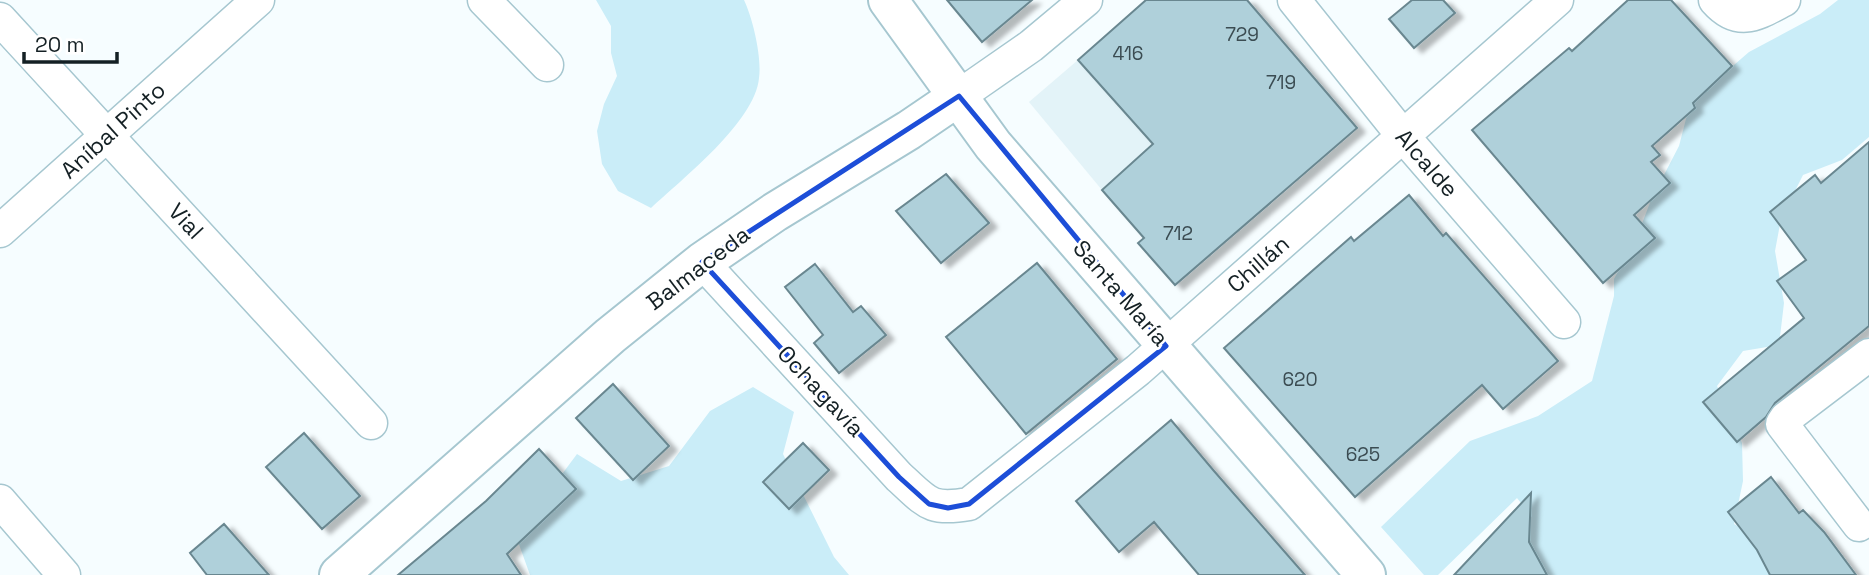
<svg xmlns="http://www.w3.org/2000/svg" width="1869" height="575" viewBox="0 0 1869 575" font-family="'Space Grotesk',sans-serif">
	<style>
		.built { fill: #e3f3f8 }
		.green { fill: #caedf8 }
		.building { fill: #afd0da; stroke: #698790; stroke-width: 2; filter: url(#shadow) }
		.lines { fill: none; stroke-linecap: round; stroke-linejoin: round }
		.minor-casing { stroke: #a6c7d0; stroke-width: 35 }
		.tertiary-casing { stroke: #a6c7d0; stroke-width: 42 }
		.secondary-casing { stroke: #a6c7d0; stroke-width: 42 }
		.minor { stroke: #fff; stroke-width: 32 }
		.tertiary { stroke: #fff; stroke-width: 38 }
		.secondary { stroke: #fff; stroke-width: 38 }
		.marked { fill: none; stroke: #1d4ed8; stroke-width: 5; stroke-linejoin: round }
		.labels { text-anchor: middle; stroke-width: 5; stroke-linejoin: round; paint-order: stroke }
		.number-label { font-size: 19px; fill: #3b4c52 }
		.street-label { font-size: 23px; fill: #142024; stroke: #fff }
	</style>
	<defs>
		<filter id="shadow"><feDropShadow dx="8" dy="4.5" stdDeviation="2" flood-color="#0004"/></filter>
	</defs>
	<rect width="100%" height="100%" fill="#f6fdff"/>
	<path class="built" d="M1078 60 1153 144 1102 190 1029 102Z"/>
	<path class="green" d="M596 0H744C753 19 762 58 759 78 755 122 682 179 651 208L618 191 602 164 597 131 604 104 617 76 611 53V26Z
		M1838 0H1869V137L1842 160 1803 175 1781 219 1775 251 1784 303 1779 345 1743 351 1717 386 1742 443 1743 481 1734 524 1770 544 1775 575H1536L1522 560 1529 513 1517 498 1438 575H1424L1381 527 1470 441 1538 416 1592 381 1614 296V279L1638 234 1651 200 1679 146 1687 115 1698 96 1749 52 1820 14Z
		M753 387 794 412 783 454 834 557 849 575H530L516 536 577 454 621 481 669 466 710 411Z"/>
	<path class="building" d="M947 0H1032L982 42Z
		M1146 0H1247L1357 128 1175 285 1138 243 1144 238 1102 190 1153 144 1078 60Z
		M1412 0H1443L1455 13 1414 48 1389 19Z
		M1628 0H1671L1732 66 1693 103 1695 108 1652 146 1660 155 1651 162 1670 183 1634 215 1655 238 1603 283 1472 130 1569 48 1572 51Z
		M1869 142V326L1775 403 1766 417 1737 442 1703 402 1804 318 1777 281 1806 260 1770 212 1815 175 1821 183Z
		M946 174 989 223 941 263 896 211Z
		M1409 195 1443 236 1446 233 1558 361 1503 409 1482 385 1355 497 1224 348 1351 237 1354 241Z
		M1037 263 1117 359 1026 434 946 337Z
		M815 264 853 312 861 306 886 335 839 373 814 343 823 335 785 287Z
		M613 384 669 446 633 480 576 418Z
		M1171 420 1214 471 1305 575H1199L1154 522 1119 552 1076 501Z
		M304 433 360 496 322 529 266 467Z
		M803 443 829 470 789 509 763 482Z
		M539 449 576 489 507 554 521 575H398L486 501Z
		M1771 477 1799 513 1803 510 1824 532 1856 575H1770L1757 550 1728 512Z
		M1531 493 1529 542 1547 575H1454Z
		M224 524 269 575H207L190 553Z"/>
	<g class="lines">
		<defs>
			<path id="minor" d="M484 0 547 65
				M1294 0 1403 136 1564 322
				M1715 0C1739 27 1757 14 1784 0
				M0 19 371 423
				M959 96 1031 46 1086 0
				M0 231 258 0
				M702 262 899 477C927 502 929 511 969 504L1138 370 1557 0
				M0 501 64 575
				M1859 525 1782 424 1786 418 1869 355"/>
			<path id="tertiary" d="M339 575 610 336 702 262 775 212 909 130 959 96"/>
			<path id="secondary" d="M888 0 993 145 1366 575"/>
		</defs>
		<use href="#minor" class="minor-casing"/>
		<use href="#tertiary" class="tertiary-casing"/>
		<use href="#secondary" class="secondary-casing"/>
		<use href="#minor" class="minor"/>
		<use href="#tertiary" class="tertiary"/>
		<use href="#secondary" class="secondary"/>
	</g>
	<path class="marked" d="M959 96 1166 346 969 504 948 508 929 504 899 477 702 262Z"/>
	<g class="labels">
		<g class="number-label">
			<text x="1242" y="41">729</text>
			<text x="1128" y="60">416</text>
			<text x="1281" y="89">719</text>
			<text x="1178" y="240">712</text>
			<text x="1300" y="386">620</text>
			<text x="1363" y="461">625</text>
		</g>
		<g class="street-label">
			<text transform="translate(113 130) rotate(-42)" y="8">Aníbal Pinto</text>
			<text transform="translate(1427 163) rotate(49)" y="8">Alcalde</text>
			<text transform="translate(186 221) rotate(47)" y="8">Vial</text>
			<text transform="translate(1258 264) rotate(-41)" y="8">Chillán</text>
			<text transform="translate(698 268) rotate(-37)" y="8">Balmaceda</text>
			<text transform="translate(1121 293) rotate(49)" y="8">Santa María</text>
			<text transform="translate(821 391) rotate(47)" y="8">Ochagavía</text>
		</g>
	</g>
	<path d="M24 52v10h93v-10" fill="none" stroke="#142024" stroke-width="3.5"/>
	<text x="35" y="52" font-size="21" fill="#142024" stroke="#ffffff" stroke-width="5" paint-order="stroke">20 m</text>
</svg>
